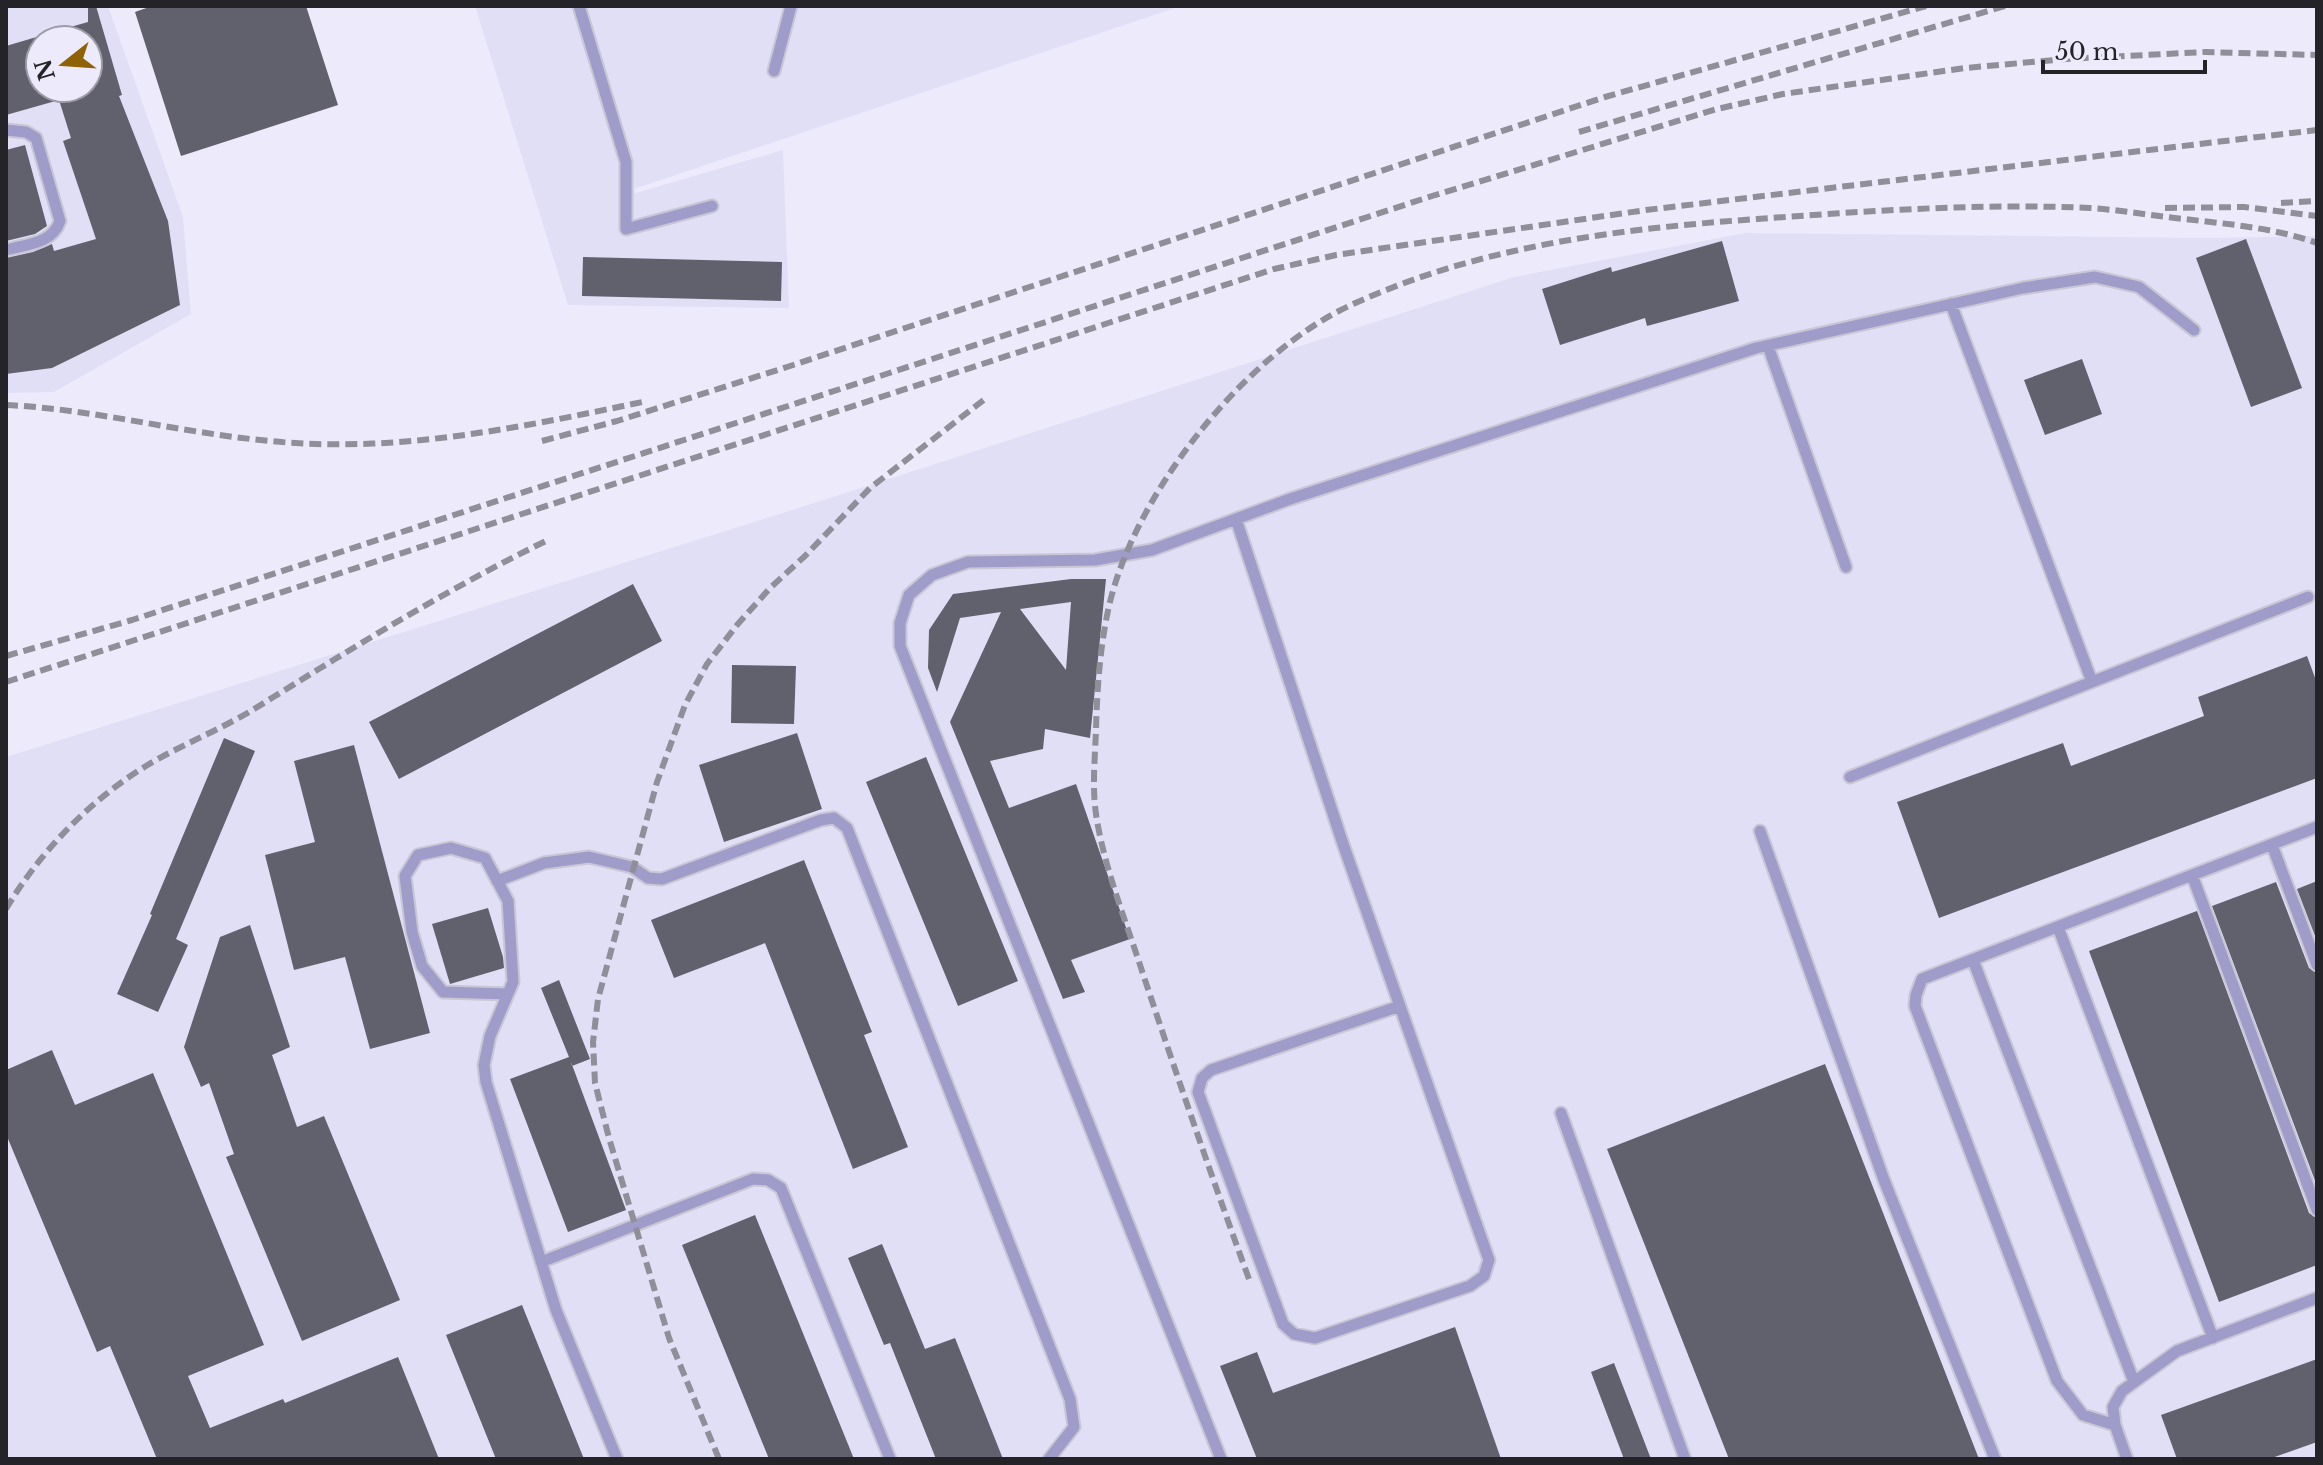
<svg xmlns="http://www.w3.org/2000/svg" width="2323" height="1465" viewBox="0 0 2323 1465" font-family="'Libre Baskerville',serif">
	<style>
		.built { fill: #e1dff6; fill-rule: evenodd }
		.building { fill: #61606d; fill-rule: evenodd }
		.lines { fill: none; stroke-linecap: round; stroke-linejoin: round }
		.lane-casing { stroke: #c9c7d5; stroke-width: 15 }
		.lane { stroke: #a09cc9; stroke-width: 11 }
		.rail { stroke: #8f8e99; stroke-width: 6; stroke-dasharray: 12 6; stroke-linecap: butt }
	</style>
	<rect width="100%" height="100%" fill="#edebfb"/>
	<path class="built" d="M6 6H108L183 217 191 314 54 392 6 393ZM40 40H88V88H40Z
		M475 6H1181L634 189 636 193 783 150 789 308 568 305Z
		M1745 233 2208 238 2317 236V1459H6V757L811 504 1514 277Z"/>
	<path class="building" d="M88 6H96L122 95 119 96 168 221 180 305 52 368 6 374V258L33 252 52 244 54 251 96 239 63 141 71 138 59 100 6 115V46L40 36V88H88V40H43L42 35 88 22Z
		M152 6H306L338 105 181 156 135 12Z
		M25 145 47 226 35 234 6 241V150Z
		M2246 239 2302 388 2251 407 2196 258Z
		M1722 241 1739 301 1647 326 1645 318 1560 345 1542 289 1611 267 1612 272Z
		M583 257 782 262 781 301 582 296Z
		M2082 359 2102 414 2045 435 2024 380Z
		M1071 579H1106L1090 738 1045 729 1043 749 990 761 1009 808 1076 784 1130 939 1071 960 1085 992 1063 999 950 722 1001 612 960 618 937 692 928 668 929 630 953 594ZM1071 602 1066 670 1020 609Z
		M633 584 662 641 399 779 369 722Z
		M2307 656 2317 683V778L1939 918 1897 802 2063 743 2071 766 2204 716 2198 697Z
		M732 665 796 666 794 724 731 723Z
		M797 733 822 809 724 842 699 765Z
		M224 738 255 751 176 939 188 945 158 1012 117 994 152 915 150 914Z
		M354 745 430 1033 370 1049 345 957 294 970 265 855 315 842 294 761Z
		M926 757 1018 981 958 1006 866 782Z
		M804 860 872 1032 864 1035 908 1147 853 1169 765 943 674 978 651 920Z
		M2317 881V941L2297 889Z
		M2276 882 2309 968 2317 973V1186L2212 906Z
		M488 908 503 957 504 968 450 984 432 924Z
		M2197 911 2309 1213 2317 1218V1265L2219 1302 2089 951Z
		M250 925 290 1047 272 1055 297 1127 324 1116 400 1300 302 1341 226 1157 234 1154 209 1083 201 1087 184 1047 220 937Z
		M559 980 590 1059 572 1066 571 1062 626 1210 568 1232 510 1079 569 1057 541 988Z
		M52 1050 75 1105 153 1073 264 1345 188 1376 210 1428 283 1399 285 1403 398 1357 439 1459H157L110 1346 97 1352 6 1134V1070Z
		M1825 1064 1979 1459H1729L1607 1149Z
		M755 1215 854 1459H769L682 1245Z
		M882 1244 925 1349 955 1338 1003 1459H936L890 1343 884 1345 848 1258Z
		M522 1305 584 1459H496L446 1335Z
		M1455 1327 1501 1459H1257L1220 1366 1257 1352 1273 1393Z
		M2317 1359V1442L2269 1459H2177L2161 1415Z
		M1614 1363 1651 1459H1624L1591 1372Z"/>
	<g class="lines">
		<defs>
			<path id="lane" d="M579 6 626 162V229L712 206
				M774 71 791 6
				M6 130 26 132 36 138 60 221C52 244 28 244 6 250
				M1951 304 2092 682
				M1768 346 1846 567
				M1236 519 1342 841 1489 1260 1484 1276 1470 1286 1315 1338 1294 1334 1283 1324 1198 1092 1202 1078 1211 1070 1400 1006
				M1850 777 2308 597
				M1760 831 1884 1180 1995 1459
				M2272 845 2317 965
				M2192 875 2317 1210
				M497 881 544 863 589 857 632 867 648 878 662 879 821 820 834 818 847 828 1070 1399 1074 1427 1049 1459
				M2058 927 2213 1338
				M1973 960 2134 1382
				M508 994 443 992 422 966 412 932 405 876 418 855 451 848 485 858 508 901 513 982 490 1036 484 1065 486 1082 556 1310 617 1459
				M1561 1113 1685 1459
				M541 1262 753 1179 768 1180 781 1188 890 1459
				M2115 1425 2083 1415 2057 1381 1915 1006 1916 995 1922 979 2317 827
				M1221 1459 900 646V623L909 595 932 575 968 562 1095 560 1152 550 1290 499 1756 348 2023 288 2095 277 2139 287 2194 330
				M2127 1459 2115 1425 2113 1407 2122 1391 2177 1351 2317 1298"/>
		</defs>
		<use href="#lane" class="lane-casing"/>
		<use href="#lane" class="lane"/>
		<path class="rail" d="M1579 132 2005 6
			M2281 203 2317 201
			M2165 208 2244 207 2317 216
			M6 405C94 409 181 433 270 441 397 454 523 427 647 401
			M542 441 617 421 787 367 1605 97 1926 6
			M6 656 132 620 1432 196 1717 109 1783 94 1965 68 2066 59 2205 52 2317 55
			M6 682 1274 269 1336 255 1646 210 2317 130
			M6 909C39 853 90 800 146 766 182 744 223 729 259 706 354 647 449 588 550 539
			M1249 1279C1212 1178 1177 1076 1143 974 1126 921 1104 868 1096 814 1092 787 1095 757 1096 730 1097 689 1100 646 1109 606 1135 493 1245 354 1351 305 1479 246 1617 229 1757 219 1867 211 1980 203 2090 208 2122 210 2153 216 2184 219 2228 224 2275 228 2317 243
			M719 1459 669 1338 609 1138 595 1083 593 1042 598 999 657 782 685 705 707 664 737 625 770 588 805 556 870 488 985 399"/>
	</g>
	<rect width="2323" height="1465" fill="none" stroke="#232328" stroke-width="16"/>
	<g transform="translate(64 64) rotate(253)"><circle r="38" fill="#edebfb" stroke="#9c9ba7" stroke-width="2"/>
	<path d="M0-6L14 30L0 20L-14 30Z" fill="#8d6306"/>
	<text y="-12" font-size="22" font-weight="bold" text-anchor="middle" fill="#232328">N</text>
	</g>
	<path d="M2043 60v12h162v-12" fill="none" stroke="#232328" stroke-width="4"/>
	<text x="2055" y="60" font-size="24" fill="#232328" stroke="#edebfb" stroke-width="6" paint-order="stroke">50 m</text>
</svg>
